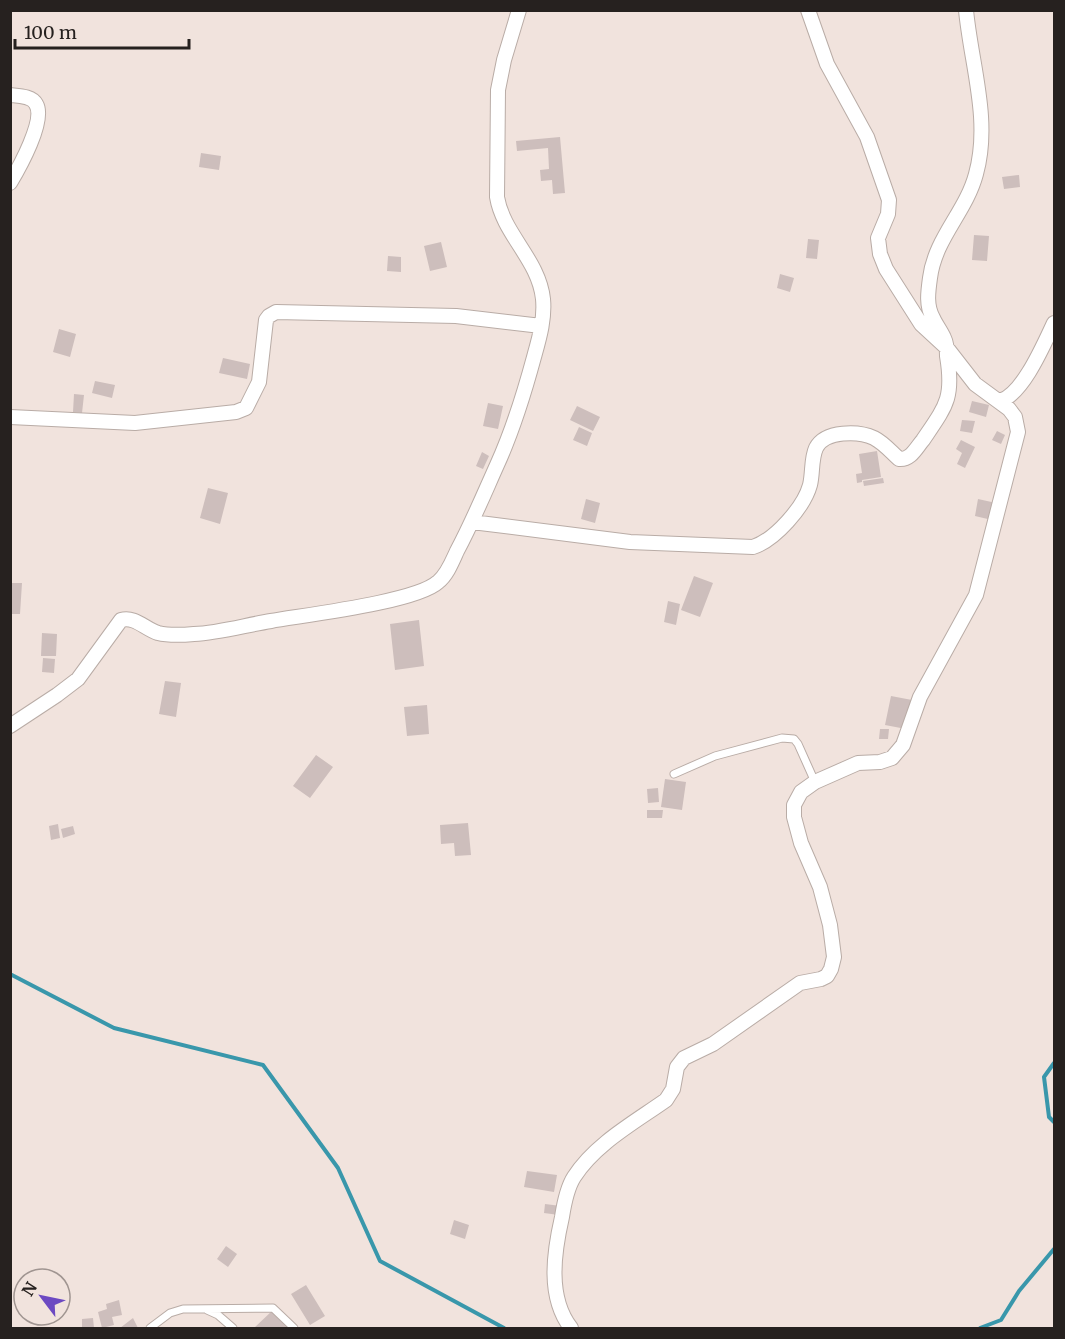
<svg xmlns="http://www.w3.org/2000/svg" width="1065" height="1339" viewBox="0 0 1065 1339" font-family="Merriweather,serif">
	<style>
		.lines { fill: none; stroke-linecap: round; stroke-linejoin: round }
		.stream { stroke: #3997ab; stroke-width: 4 }
		.building { fill: #cdbebc }
		.lane-casing { stroke: #b9aca6; stroke-width: 9 }
		.street-casing { stroke: #b9aca6; stroke-width: 16 }
		.lane { stroke: #fff; stroke-width: 7 }
		.street { stroke: #fff; stroke-width: 14 }
	</style>
	<rect width="100%" height="100%" fill="#f1e3dd"/>
	<g class="lines">
		<path class="stream" d="M10 974 114 1028 263 1065 338 1168 380 1261 504 1328
			M1054 1063 1044 1077 1049 1117 1054 1122
			M980 1328 1001 1320 1019 1291 1054 1249"/>
	</g>
	<path class="building" d="M560 137 565 193 553 194 552 180 541 181 540 170 549 169 548 148 517 151 516 141Z
		M201 153 221 156 219 170 199 167Z
		M1019 175 1020 187 1004 189 1002 177Z
		M974 235 989 236 987 261 972 260Z
		M808 239 819 240 817 259 806 258Z
		M441 242 447 267 430 271 424 246Z
		M388 256 401 257V272L387 271Z
		M780 274 794 278 790 292 777 288Z
		M59 329 76 334 70 357 53 352Z
		M223 358 250 364 247 379 219 373Z
		M95 381 115 385 112 398 92 393Z
		M74 394 84 395 82 413 73 412Z
		M972 401 989 405 986 417 969 412Z
		M488 403 503 406 498 429 483 426Z
		M577 406 600 417 593 431 570 420Z
		M962 420 975 421 972 433 960 431Z
		M579 427 592 433 587 446 573 440Z
		M997 431 1005 435 1001 444 992 440Z
		M961 440 975 447 965 468 957 464 962 453 956 449Z
		M877 451 881 477 862 480V482L857 483 856 474 862 473 859 454Z
		M482 452 489 456 483 469 476 466Z
		M883 478 884 483 864 486 863 481Z
		M208 488 228 493 220 524 200 518Z
		M586 499 600 503 595 523 581 519Z
		M978 499 996 503 992 520 975 516Z
		M694 576 713 583 700 617 681 610Z
		M10 583H22L20 614H10Z
		M668 601 680 604 676 625 664 622Z
		M419 620 424 666 395 670 390 624Z
		M42 633 57 634 56 656H41Z
		M43 658 55 659 54 673 42 672Z
		M165 681 181 683 176 717 159 714Z
		M891 696 912 700 906 729 885 725Z
		M427 705 429 734 407 736 404 707Z
		M880 729H889L888 739H879Z
		M316 755 333 767 310 798 293 786Z
		M665 779 686 782 682 810 661 807Z
		M658 788 659 802 648 803 647 789Z
		M647 810H663L662 818H647Z
		M468 823 471 855 455 856 454 843 441 844 440 825Z
		M58 824 60 838 51 840 49 826Z
		M73 826 75 834 63 838 61 829Z
		M527 1171 557 1175 554 1192 524 1187Z
		M545 1204 561 1206 559 1215 544 1213Z
		M454 1220 469 1225 465 1239 450 1234Z
		M226 1246 237 1254 228 1267 217 1259Z
		M306 1285 325 1316 310 1325 291 1294Z
		M119 1300 122 1315 112 1317 114 1325 102 1328 98 1312 107 1309 106 1304Z
		M273 1310 291 1328H254Z
		M93 1318 94 1328H82V1319Z
		M133 1318 138 1328H120Z"/>
	<g class="lines">
		<defs>
			<path id="lane" d="M674 774 715 756 782 738 794 739 798 744 815 782
				M207 1310 218 1315 233 1328
				M150 1328 170 1313 183 1309 273 1308 294 1328"/>
			<path id="street" d="M10 95C19 96 32 96 36 104 46 120 19 168 10 183
				M1000 401C1023 394 1044 344 1054 323
				M10 417 135 423 236 412 246 408 259 382 266 320 269 316 276 312 456 316 541 326
				M472 522 630 542 753 547C775 540 804 507 810 485 813 473 811 459 816 448 825 430 859 431 874 438 884 443 891 452 899 459 911 460 916 448 923 440 946 406 954 398 947 356 947 350 947 344 944 338 941 331 936 325 933 318 926 306 928 292 930 278 935 238 966 212 976 174 991 120 971 64 966 10
				M10 726 57 695 78 679 121 620C135 616 145 629 158 633 170 636 183 635 194 634 219 633 246 625 271 621 305 615 416 602 438 582 447 575 452 562 457 551 472 523 484 494 497 465 513 430 524 394 534 357 539 339 545 319 543 299 539 260 503 234 497 197L498 90 504 60 519 10
				M571 1328C547 1297 554 1252 562 1217 564 1204 567 1188 574 1177 595 1144 635 1122 666 1100L673 1089 677 1067 684 1058 713 1044 800 983 821 979 827 976 831 969 834 957 830 925 820 887 801 843 794 817V805L801 792 815 782 858 763 880 762 892 758 903 745 920 697 976 595 1018 432 1015 417 1009 409 975 384 947 348 921 324 886 269 880 254 878 238 888 214 889 200 867 137 827 64 808 10"/>
		</defs>
		<use href="#lane" class="lane-casing"/>
		<use href="#street" class="street-casing"/>
		<use href="#lane" class="lane"/>
		<use href="#street" class="street"/>
	</g>
	<rect width="1065" height="1339" fill="none" stroke="#26211f" stroke-width="24"/>
	<g transform="translate(42 1297) rotate(302)"><circle r="28" fill="#f1e3dd" stroke="#a09591" stroke-width="1.5"/>
	<path d="M0-4.5L10 22L0 15L-10 22Z" fill="#6c49c2"/>
	<text y="-9" font-size="16" font-weight="bold" text-anchor="middle" fill="#26211f">N</text>
	</g>
	<path d="M15 39v9h174v-9" fill="none" stroke="#26211f" stroke-width="3"/>
	<text x="24" y="39" font-size="18" fill="#26211f" stroke="#f1e3dd" stroke-width="4.5" paint-order="stroke">100 m</text>
</svg>
